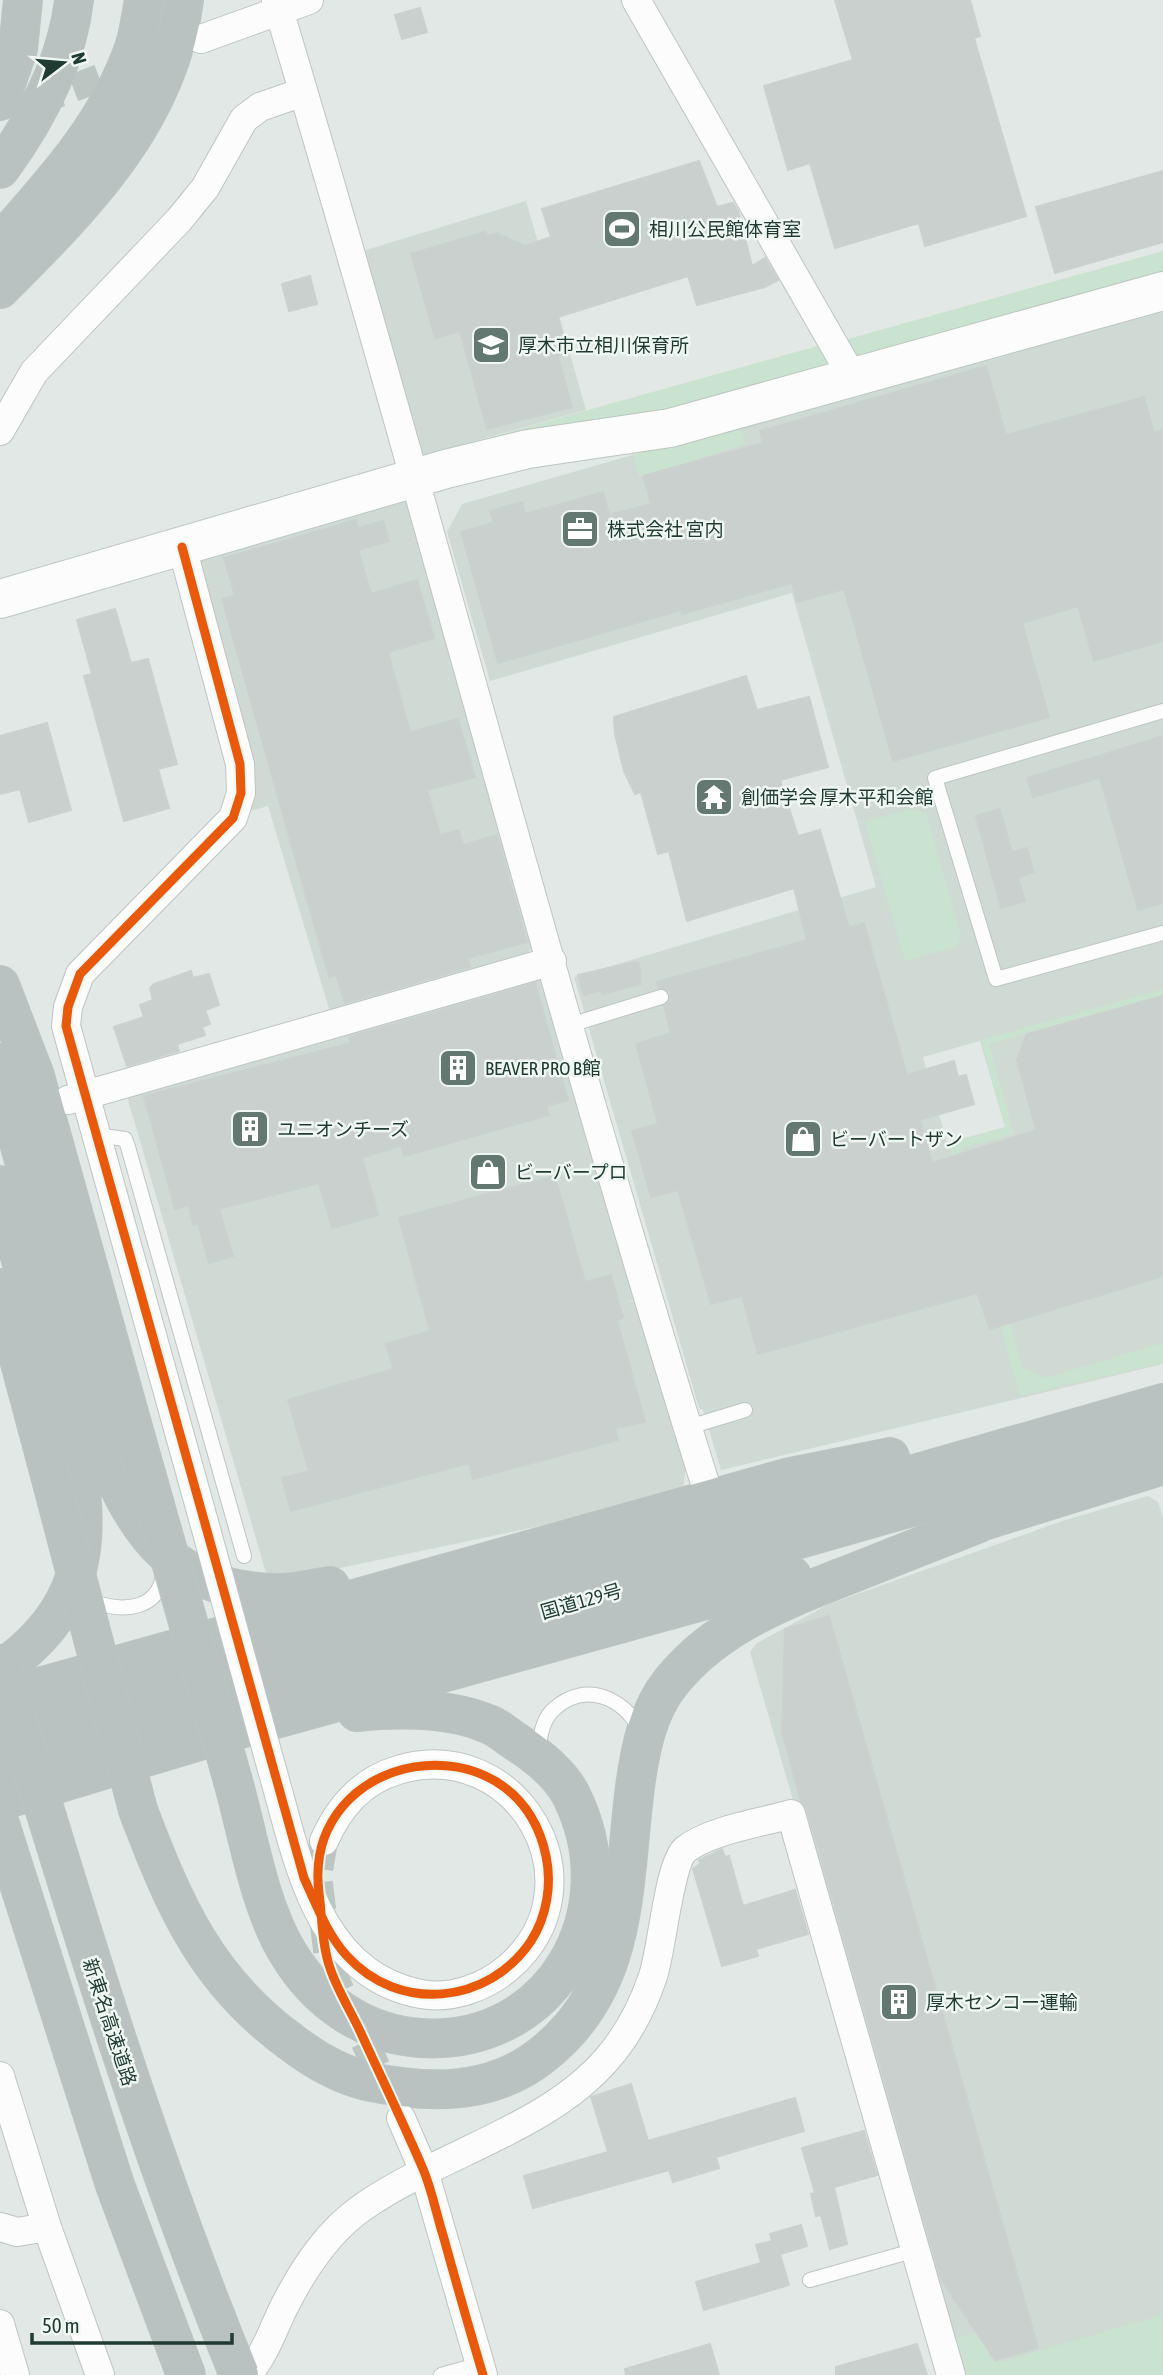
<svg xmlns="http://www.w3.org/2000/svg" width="1163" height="2375" viewBox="0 0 1163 2375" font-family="'Asap Condensed','Noto Sans JP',sans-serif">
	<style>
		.built { fill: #cfdad5; fill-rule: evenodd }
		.green { fill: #cae2d0 }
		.building { fill: #cad0ce; stroke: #cad1ce; stroke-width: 2 }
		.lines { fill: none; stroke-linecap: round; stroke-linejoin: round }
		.street-tunnel { stroke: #bbc5c1; stroke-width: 28; stroke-dasharray: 28 14; stroke-linecap: butt }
		.lane-casing { stroke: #bfc5c2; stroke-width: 16 }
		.street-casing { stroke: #bfc5c2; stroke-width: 30 }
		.secondary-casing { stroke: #bdc6c2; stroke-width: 40 }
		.highway-casing { stroke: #bbc5c1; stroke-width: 40 }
		.lane { stroke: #fbfcfb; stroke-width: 14 }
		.street { stroke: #fbfcfb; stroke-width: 28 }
		.secondary { stroke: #fbfcfb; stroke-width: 38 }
		.highway { stroke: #b9c2c0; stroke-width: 38 }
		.street-bridge-casing { stroke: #bfc5c2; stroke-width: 30; stroke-linecap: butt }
		.highway-bridge-casing { stroke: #bbc5c1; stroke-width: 40; stroke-linecap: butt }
		.street-bridge { stroke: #fbfcfb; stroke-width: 28 }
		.highway-bridge { stroke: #b9c2c0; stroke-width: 38 }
		.cycleway-casing { stroke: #eff7f3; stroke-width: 13 }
		.cycleway { stroke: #e8590c; stroke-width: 9 }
		.labels { text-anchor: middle; stroke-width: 5; stroke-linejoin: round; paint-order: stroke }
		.poi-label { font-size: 19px; fill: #1f3b32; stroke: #eff7f3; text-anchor: start }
		.street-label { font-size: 19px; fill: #1f3b32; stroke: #eff7f3 }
	</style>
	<rect width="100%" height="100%" fill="#e2e8e5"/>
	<path class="built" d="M526 201 586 410 421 456 363 251Z
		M1163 307V1364L721 1470 703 1410 699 1408 574 977 876 887 792 593 490 681 447 532 462 504 807 405ZM980 1041 1005 1127 947 1143 923 1057Z
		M404 496 411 500 537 942 528 953 330 1012 268 806 250 811 253 774 198 558Z
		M537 972 547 978 638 1298 626 1302 638 1300 686 1465 682 1496 307 1575 266 1573 128 1100 133 1088Z
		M1148 1496 1158 1502 1163 1518V2375H960L750 1652 757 1643 829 1604 1062 1521Z"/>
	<path class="green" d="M1163 251V276L853 365 841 341Z
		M825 344 833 366 646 424 416 458Z
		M740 426 746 444 639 477 633 455Z
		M911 809 926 813 961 935 957 946 905 961 865 822Z
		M1163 989V995L989 1044 1014 1134 963 1148 959 1155 1023 1368 1046 1378 1163 1343V1363L1020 1396 949 1144 1005 1127 981 1040Z
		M1162 2315 1163 2375H965L955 2339 976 2333 997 2363Z"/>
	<path class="building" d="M835 0H970L980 36 974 38 1026 216 925 246 919 223 835 248 810 163 788 170 764 86 853 60Z
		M420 8 427 32 402 39 395 15Z
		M699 161 717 207 733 203 738 211 752 266 765 258 778 280 765 287 697 305 688 276 558 317 568 353 558 356 572 407 487 429 460 331 435 338 411 254 485 232 488 236 497 233 525 246 551 237 542 209Z
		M1163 171V242L1055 273 1036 207Z
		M310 276 317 304 289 311 282 284Z
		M986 366 1006 435 1144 397 1154 433 1163 430V641L1094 661 1078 606 1022 623 1049 717 893 761 844 589 797 602 792 583 682 614 681 610 498 663 461 532 494 523 490 511 522 502 525 514 603 492 609 515 651 504 643 476 763 443 760 431Z
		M356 520 358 528 383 521 389 541 358 550 371 594 417 580 434 638 388 652 410 732 458 719 475 777 427 790 440 835 459 830 463 845 497 835 527 942 468 958 470 967 345 1003 336 975 329 977 222 599 235 596 224 558Z
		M115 609 131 663 148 659 177 764 158 769 169 808 124 821 84 676 92 674 77 620Z
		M746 676 757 710 809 697 828 767 780 780 798 836 820 830 849 928 864 923 907 1075 954 1061 958 1077 966 1075 974 1104 920 1120 932 1163 1036 1130 1017 1060 1027 1034 1163 996V1276L990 1329 977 1293 758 1354 742 1296 711 1304 678 1190 651 1197 632 1131 658 1124 636 1044 671 1033 664 1006 668 1003 670 995 667 990 658 988 657 982 807 940 794 888 687 921 669 851 658 854 641 792 635 794 624 771 615 734 614 717Z
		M47 723 71 810 29 822 20 789 0 794V736Z
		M1163 736V903L1138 910 1100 778 1033 797 1027 778Z
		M1000 809 1012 853 1027 848 1034 872 1018 877 1025 901 1001 908 976 816Z
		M635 962 639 964 641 984 602 994 601 990 584 995 578 975Z
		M191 971 193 978 209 974 219 1005 205 1010 210 1024 202 1027 205 1035 177 1044 179 1051 127 1066 114 1027 144 1017 140 1005 153 1000 150 988 154 984Z
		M535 983 568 1100 546 1106 549 1115 404 1156 401 1146 362 1157 378 1215 332 1228 319 1183 219 1209 233 1256 209 1263 198 1224 193 1225 189 1205 175 1209 144 1096 351 1043 349 1037Z
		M555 1176 585 1282 611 1275 623 1318 617 1320 645 1422 615 1428 618 1440 473 1479 469 1463 291 1511 282 1478 309 1471 288 1400 393 1369 386 1344 430 1331 399 1218Z
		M829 1616 1038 2348 995 2360 941 2279 807 1809 801 1801 782 1732 785 1629Z
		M722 1849 725 1857 729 1856 743 1906 795 1890 808 1934 756 1949 758 1956 722 1966 693 1869 700 1864 699 1860Z
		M631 2084 648 2141 795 2098 804 2131 716 2157 719 2168 673 2182 669 2170 533 2208 524 2176 608 2152 591 2097Z
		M864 2131 877 2175 834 2187 847 2244 830 2249 821 2215 816 2216 811 2194 815 2193 802 2148Z
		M801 2225 807 2246 780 2254 789 2285 704 2310 696 2282 761 2263 756 2245 772 2241 770 2234Z
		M710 2344 719 2375H626L625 2369Z
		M917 2344 927 2375H836V2367Z"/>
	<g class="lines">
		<path class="street-tunnel" d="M34 103 136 64
			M324 1841 318 1876 329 1966 390 2096"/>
		<defs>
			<path id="lane" d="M1163 711 935 778 996 979 1163 933
				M570 1025 661 997
				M96 1135 125 1139 128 1147 244 1556
				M689 1427 745 1410
				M91 1596 97 1603C125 1612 159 1609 163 1574
				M537 1754C540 1739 542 1719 554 1709 585 1681 623 1697 640 1730
				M810 2280 916 2250
				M441 2375 480 2364"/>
			<path id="street" d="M276 0C426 498 554 1003 710 1499
				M636 0 853 378
				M201 39 309 0
				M0 431 34 372 179 220 205 188 244 119 260 107 303 92
				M182 547 240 764 241 793 233 818 80 974 68 1007 66 1026 204 1522
				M68 1100 552 961
				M271 1766C297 1854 314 1974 421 1994 451 2000 486 1987 509 1967 604 1884 517 1734 398 1770 361 1781 339 1807 324 1841
				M0 2076 47 2227 100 2375
				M401 2118 424 2171 483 2375
				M0 2227 17 2232 47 2227
				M0 2324 15 2375
				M247 2375C265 2355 273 2329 285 2305 304 2268 328 2231 363 2207 439 2154 547 2129 607 2059 628 2035 643 2006 653 1976 662 1950 669 1862 686 1849 711 1830 760 1823 791 1814L951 2375"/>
			<path id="secondary" d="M0 599 446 469 528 449 670 428 1163 291"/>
			<path id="highway" d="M0 101 18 49 23 0
				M0 169C36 120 67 61 74 0
				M0 243C53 183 107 125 134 48 139 33 141 16 144 0
				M0 289C82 207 169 121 184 0
				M0 985 35 1076 136 1438
				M0 1063 3 1084 103 1449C135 1536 180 1594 282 1593 297 1593 314 1588 330 1586
				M0 1185 76 1458C93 1550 81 1614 0 1670
				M0 1288 46 1460
				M951 1531 1163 1465
				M0 1698 790 1477 890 1457
				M0 1735 1163 1403
				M0 1768 1163 1435
				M233 1781C248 1834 259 1906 288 1953 317 2001 363 2034 420 2038 553 2047 629 1910 571 1795 560 1773 535 1754 515 1741 506 1735 497 1727 488 1724 449 1707 398 1708 357 1712
				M0 1801 229 1732 792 1576
				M138 1810C174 1905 206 1980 291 2042 313 2059 339 2074 366 2081 427 2094 490 2096 541 2056 630 1987 622 1888 635 1787 640 1750 647 1712 671 1682 717 1625 782 1601 848 1575 891 1558 934 1541 977 1524
				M0 1824 115 2185 186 2375"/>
		</defs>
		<use href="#lane" class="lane-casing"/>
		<use href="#street" class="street-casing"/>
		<use href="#secondary" class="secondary-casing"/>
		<use href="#highway" class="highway-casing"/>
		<use href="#lane" class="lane"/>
		<use href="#street" class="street"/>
		<use href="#secondary" class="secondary"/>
		<use href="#highway" class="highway"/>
		<defs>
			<path id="street-bridge" d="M204 1522 271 1766"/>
			<path id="highway-bridge" d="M136 1438 233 1781
				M46 1460 138 1810
				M0 1663C73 1903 144 2143 239 2375"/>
		</defs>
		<use href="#street-bridge" class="street-bridge-casing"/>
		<use href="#highway-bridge" class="highway-bridge-casing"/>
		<use href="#street-bridge" class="street-bridge"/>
		<use href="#highway-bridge" class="highway-bridge"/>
		<defs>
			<path id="cycleway" d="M182 547 240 764 241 793 233 818 80 974 68 1007 66 1026 304 1878C316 1904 327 1934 347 1956 399 2013 488 2005 531 1941 547 1916 552 1884 546 1856 516 1713 301 1749 319 1893 322 1916 322 1946 330 1968 337 1989 350 2010 360 2031 381 2077 403 2122 423 2169 432 2190 436 2213 443 2235 456 2282 469 2328 483 2375"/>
		</defs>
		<use href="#cycleway" class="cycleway-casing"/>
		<use href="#cycleway" class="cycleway"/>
	</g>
	<defs>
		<symbol id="stadium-square" viewBox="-11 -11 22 22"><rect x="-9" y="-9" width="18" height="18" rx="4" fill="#637871" stroke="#eff7f3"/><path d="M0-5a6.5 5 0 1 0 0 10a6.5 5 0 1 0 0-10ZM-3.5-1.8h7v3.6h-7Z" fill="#fff"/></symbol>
		<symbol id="school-square" viewBox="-11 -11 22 22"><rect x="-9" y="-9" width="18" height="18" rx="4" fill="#637871" stroke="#eff7f3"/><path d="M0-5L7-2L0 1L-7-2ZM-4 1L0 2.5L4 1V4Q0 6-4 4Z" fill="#fff"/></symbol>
		<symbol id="office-square" viewBox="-11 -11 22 22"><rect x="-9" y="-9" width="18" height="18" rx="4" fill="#637871" stroke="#eff7f3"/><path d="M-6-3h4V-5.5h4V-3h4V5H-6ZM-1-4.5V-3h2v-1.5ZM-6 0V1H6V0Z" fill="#fff"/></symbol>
		<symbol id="temple-square" viewBox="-11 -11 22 22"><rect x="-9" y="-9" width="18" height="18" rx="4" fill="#637871" stroke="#eff7f3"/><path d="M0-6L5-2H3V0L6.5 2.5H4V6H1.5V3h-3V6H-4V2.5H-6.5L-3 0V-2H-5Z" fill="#fff"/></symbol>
		<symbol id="building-square" viewBox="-11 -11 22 22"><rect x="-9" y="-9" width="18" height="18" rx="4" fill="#637871" stroke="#eff7f3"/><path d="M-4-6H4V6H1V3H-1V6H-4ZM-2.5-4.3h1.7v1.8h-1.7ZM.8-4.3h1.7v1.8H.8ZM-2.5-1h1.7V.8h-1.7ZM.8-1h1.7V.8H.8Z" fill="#fff"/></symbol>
		<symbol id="shop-square" viewBox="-11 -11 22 22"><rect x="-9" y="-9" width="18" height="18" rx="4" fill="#637871" stroke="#eff7f3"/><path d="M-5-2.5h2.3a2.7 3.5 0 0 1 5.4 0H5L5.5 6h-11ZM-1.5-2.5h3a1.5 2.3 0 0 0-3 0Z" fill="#fff"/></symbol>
	</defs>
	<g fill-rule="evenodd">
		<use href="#stadium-square" x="600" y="207" width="44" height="44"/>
		<use href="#school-square" x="469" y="323" width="44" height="44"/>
		<use href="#office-square" x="558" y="507" width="44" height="44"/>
		<use href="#temple-square" x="692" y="775" width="44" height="44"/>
		<use href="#building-square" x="436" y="1046" width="44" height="44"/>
		<use href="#building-square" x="228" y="1107" width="44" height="44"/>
		<use href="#shop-square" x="781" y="1117" width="44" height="44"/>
		<use href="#shop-square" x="466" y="1150" width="44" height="44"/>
		<use href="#building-square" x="877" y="1980" width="44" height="44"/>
	</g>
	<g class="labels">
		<g class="poi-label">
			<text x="649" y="236">相川公民館体育室</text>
			<text x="518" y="352">厚木市立相川保育所</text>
			<text x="607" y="536">株式会社 宮内</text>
			<text x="741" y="804">創価学会 厚木平和会館</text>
			<text x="485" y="1075">BEAVER PRO B館</text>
			<text x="277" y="1136">ユニオンチーズ</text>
			<text x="830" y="1146">ビーバートザン</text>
			<text x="515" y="1179">ビーバープロ</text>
			<text x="926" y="2009">厚木センコー運輸</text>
		</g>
		<g class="street-label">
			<text transform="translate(581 1601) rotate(-16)" y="7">国道129号</text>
			<text transform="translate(110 2022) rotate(72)" y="7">新東名高速道路</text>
		</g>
	</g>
	<g transform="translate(63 63) rotate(74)" stroke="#eff7f3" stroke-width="5" paint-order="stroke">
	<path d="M0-5L12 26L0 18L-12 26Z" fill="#1f3b32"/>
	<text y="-10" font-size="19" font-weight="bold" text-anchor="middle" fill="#1f3b32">N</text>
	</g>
	<path d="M32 2333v10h200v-10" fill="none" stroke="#1f3b32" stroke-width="3.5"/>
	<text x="42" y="2333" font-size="21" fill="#1f3b32" stroke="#eff7f3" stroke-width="5" paint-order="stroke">50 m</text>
</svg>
